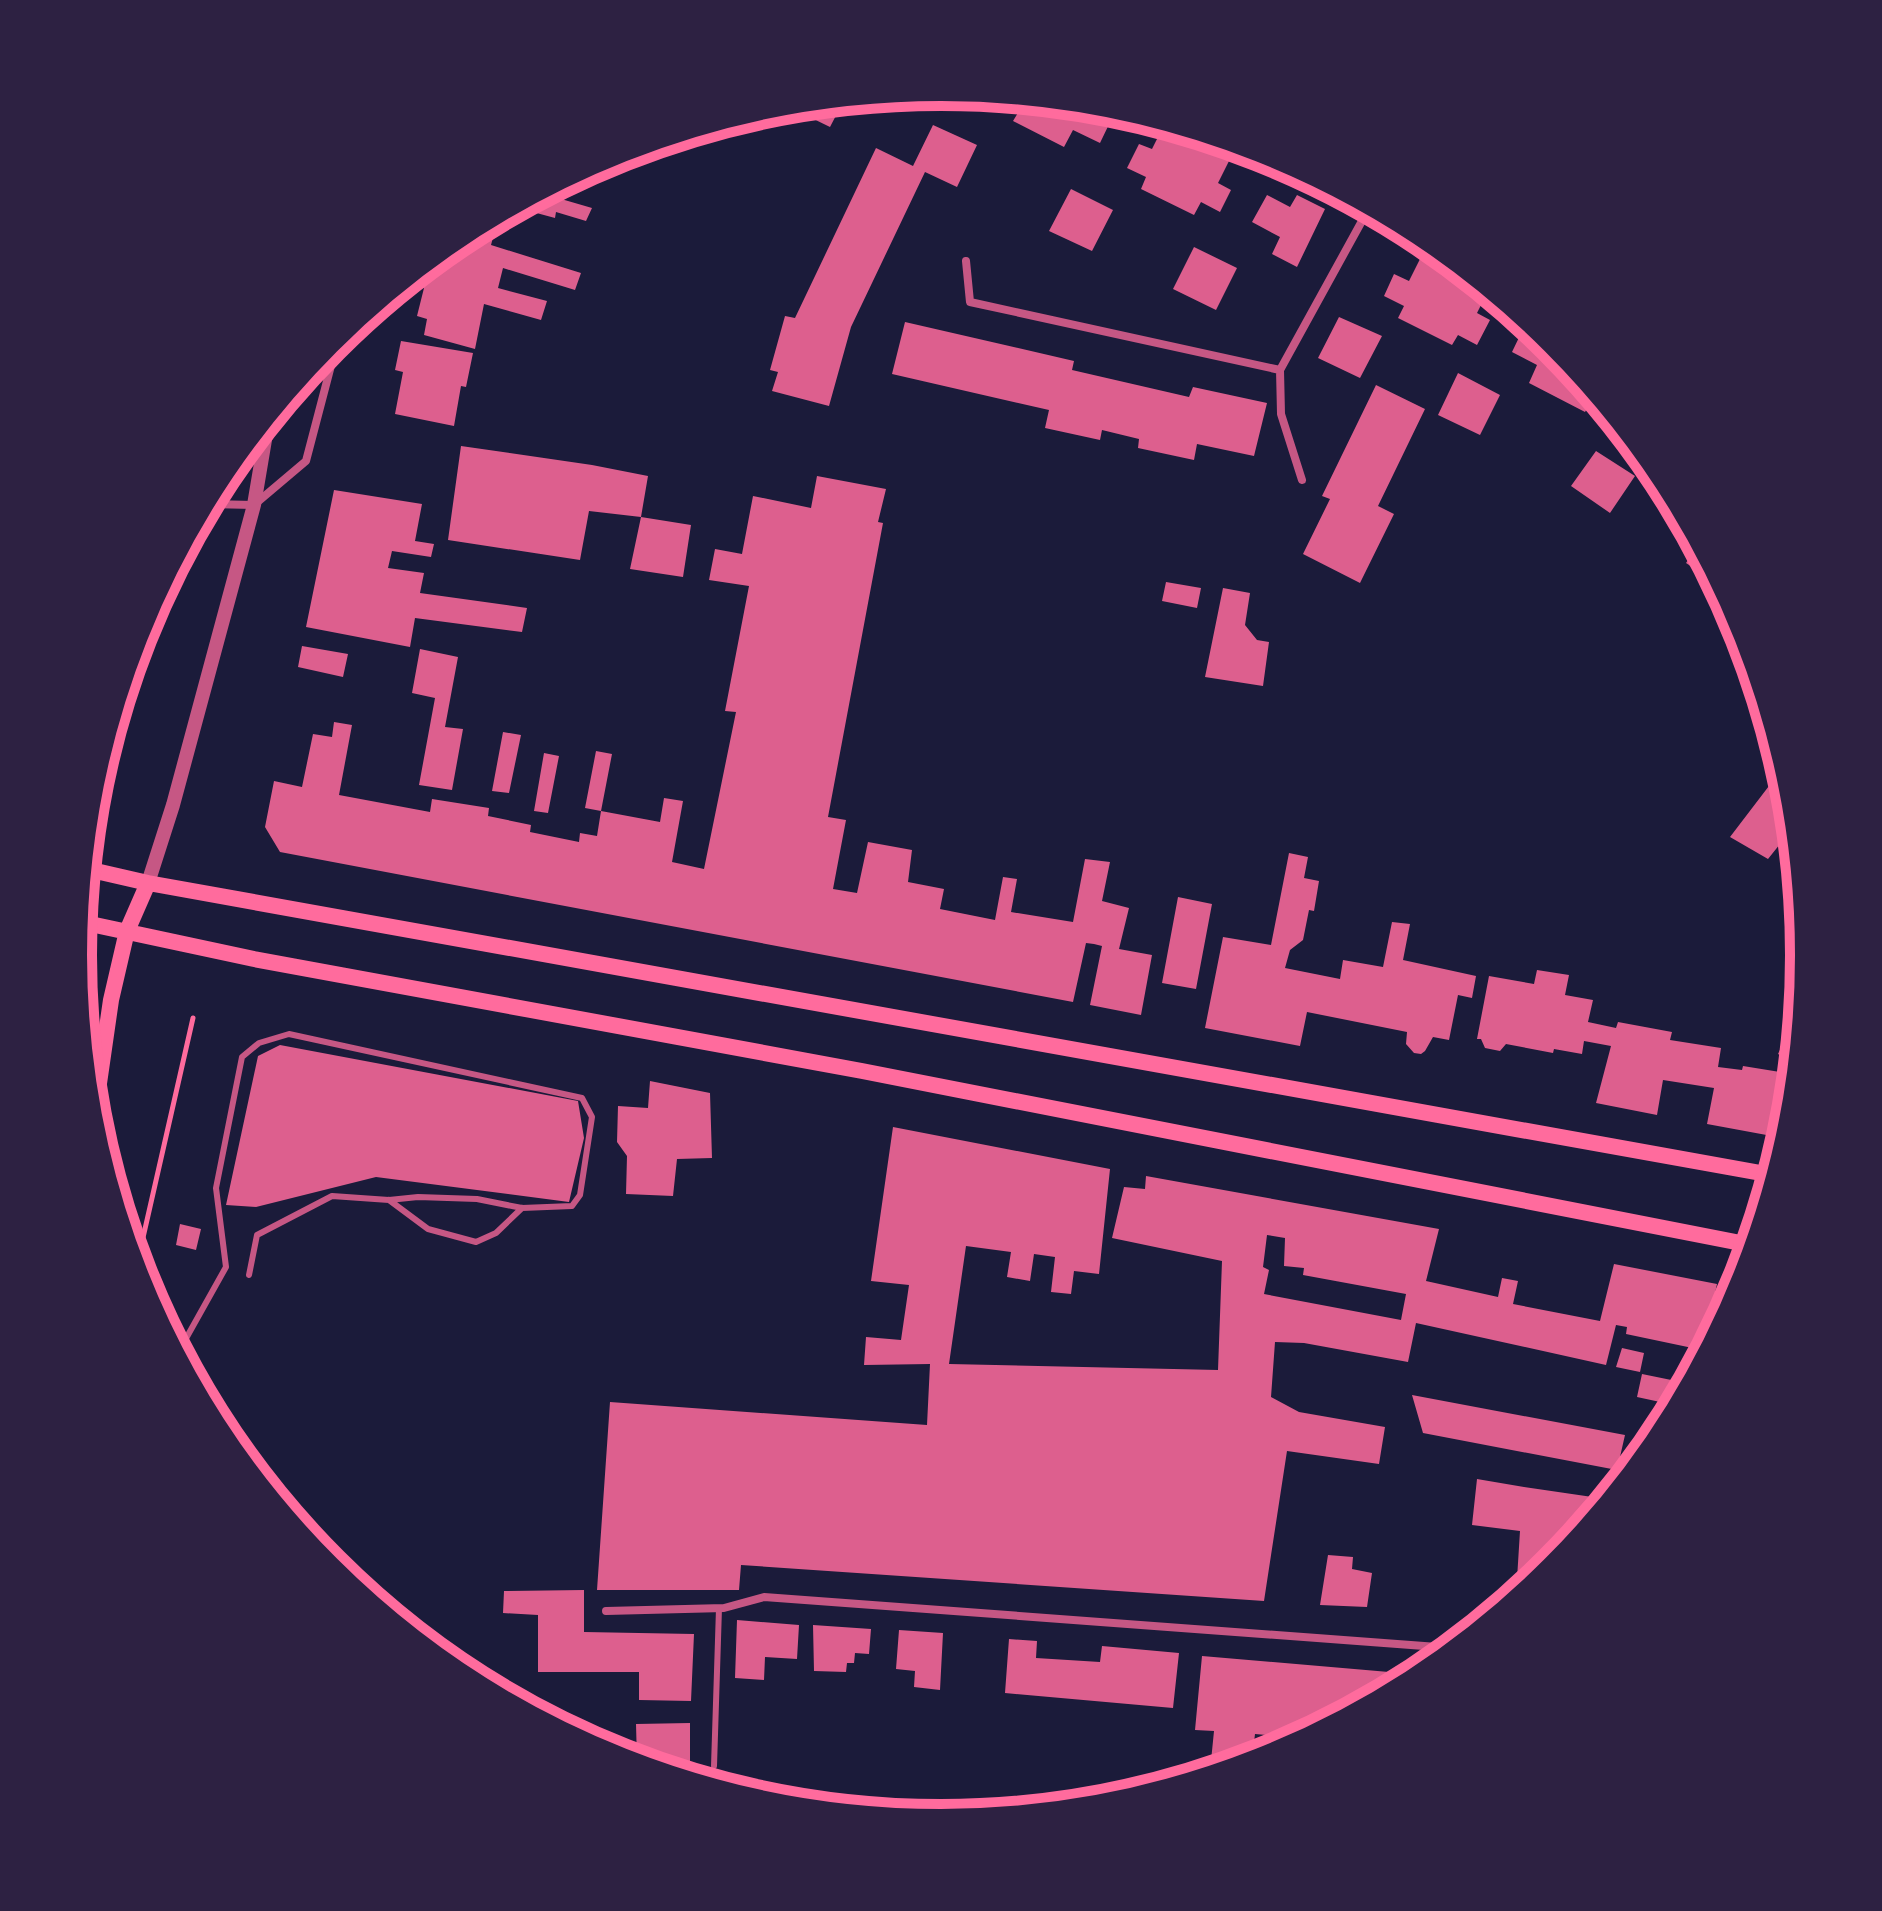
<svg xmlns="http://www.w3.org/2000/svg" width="1882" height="1911" viewBox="0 0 1882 1911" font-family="'IBM Plex Sans',sans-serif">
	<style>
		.building { fill: #dd5f8e; fill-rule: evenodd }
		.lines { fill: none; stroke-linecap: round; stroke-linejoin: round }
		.path { stroke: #ff6b9d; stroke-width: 5 }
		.service { stroke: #c65784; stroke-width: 6 }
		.minor { stroke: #c65784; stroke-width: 8 }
		.tertiary { stroke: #c65784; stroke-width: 14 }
		.secondary { stroke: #ff6b9d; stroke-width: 16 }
		.rim { fill: none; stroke: #ff6b9d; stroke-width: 10 }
	</style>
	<rect width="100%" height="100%" fill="#1b1b3a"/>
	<path class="building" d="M1017 100 1098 108 1113 116 1100 143 1073 130 1064 147 1013 121 1024 103Z
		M843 102 830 127 789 107 823 104Z
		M933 125 977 145 957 187 925 172 851 327 829 406 772 391 778 372 770 370 785 316 795 318 876 148 913 166Z
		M1163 127 1229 161 1218 183 1231 190 1220 212 1201 202 1194 215 1141 189 1146 177 1127 168 1139 144 1152 149Z
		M1071 189 1113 210 1092 251 1049 231Z
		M544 194 592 208 586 221 556 212 555 218 518 208Z
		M1267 195 1290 207 1297 195 1325 209 1297 267 1272 254 1280 237 1252 222Z
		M498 219 491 245 581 273 575 290 503 268 498 288 547 301 541 320 484 304 475 349 424 335 427 319 417 316 424 288 407 283 462 238Z
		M1194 247 1237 268 1216 310 1173 289Z
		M1421 257 1487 293 1477 313 1490 320 1477 345 1458 335 1452 345 1398 318 1404 306 1384 296 1394 274 1409 281Z
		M1339 317 1382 336 1360 378 1318 358Z
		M905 322 1074 361 1072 370 1189 397 1193 387 1267 403 1254 456 1197 444 1194 460 1138 448 1139 439 1102 430 1100 440 1045 428 1049 410 892 374Z
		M1525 325 1552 346 1594 397 1585 412 1529 383 1537 365 1512 352Z
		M401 341 473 353 466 387 461 386 454 426 395 414 403 372 395 370Z
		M1458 373 1500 395 1480 435 1438 415Z
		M1376 385 1425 409 1378 506 1394 514 1360 583 1303 554 1330 499 1322 496Z
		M461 446 592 465 648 476 641 517 589 511 580 560 448 540Z
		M1596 451 1635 476 1610 513 1571 486Z
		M817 476 886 489 878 522 883 523 828 817 846 820 833 889 857 893 868 842 912 850 908 882 944 889 940 909 995 920 1003 877 1017 879 1011 912 1073 922 1085 859 1110 862 1102 901 1129 908 1119 949 1152 955 1141 1015 1090 1005 1102 946 1094 944 1086 943 1073 1002 280 852 265 827 274 781 302 787 313 734 332 737 334 722 352 725 339 795 430 812 432 799 489 808 488 816 531 825 530 832 579 842 580 833 597 836 601 811 660 822 664 798 683 801 672 862 704 869 736 712 725 711 749 586 709 580 715 549 742 554 753 496 811 508Z
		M334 490 422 504 415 541 434 544 431 557 392 551 388 568 424 573 420 593 527 608 522 632 415 618 410 647 306 627Z
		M641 517 691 525 683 577 630 569Z
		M1697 547 1712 575 1716 583 1686 563Z
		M1166 582 1201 588 1197 608 1162 601Z
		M1223 588 1250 593 1245 625 1257 640 1269 642 1263 686 1205 677Z
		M302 646 348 654 343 677 298 667Z
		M420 649 458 657 445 727 463 729 452 790 419 785 435 698 412 693Z
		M503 732 521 735 509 793 492 791Z
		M596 751 612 754 601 811 585 808Z
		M544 753 559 756 548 813 534 811Z
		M1782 769 1787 788 1792 829 1768 859 1730 837Z
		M1289 853 1308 857 1304 878 1319 881 1314 911 1309 910 1303 940 1290 950 1285 968 1340 979 1343 960 1383 967 1392 922 1410 924 1403 960 1476 976 1472 998 1458 995 1449 1040 1433 1037 1425 1051 1421 1054 1414 1053 1406 1044 1407 1032 1307 1012 1300 1046 1205 1028 1223 937 1271 945Z
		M1178 897 1212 904 1196 989 1162 983Z
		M1537 970 1569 975 1565 995 1593 1000 1588 1022 1616 1028 1618 1022 1672 1032 1670 1040 1721 1048 1718 1067 1742 1070 1743 1066 1792 1074 1787 1124 1783 1138 1707 1124 1714 1088 1663 1080 1657 1115 1596 1103 1611 1046 1584 1041 1582 1054 1554 1049 1553 1053 1506 1044 1500 1051 1485 1048 1481 1039H1477L1489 976 1534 984Z
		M1789 1031 1796 1035 1793 1062 1778 1054Z
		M280 1045 578 1101 584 1138 569 1202 376 1177 256 1207 226 1205 258 1056Z
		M650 1081 710 1093 712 1158 677 1159 673 1196 626 1194 627 1156 617 1142 618 1106 648 1108Z
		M893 1127 1110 1169 1099 1274 1074 1271 1071 1294 1051 1292 1055 1257 1034 1254 1030 1281 1007 1277 1011 1252 966 1246 949 1364 1218 1370 1222 1261 1112 1238 1124 1187 1145 1189 1146 1176 1439 1229 1426 1281 1498 1297 1502 1278 1518 1281 1513 1304 1600 1321 1614 1264 1717 1284 1702 1350 1626 1334 1627 1327 1616 1325 1606 1365 1416 1323 1408 1362 1304 1343 1275 1342 1271 1397 1299 1412 1385 1427 1379 1464 1287 1451 1264 1601 741 1565 739 1590H597L610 1402 927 1425 930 1364 864 1365 866 1337 901 1340 909 1285 871 1281ZM1267 1235 1285 1238 1284 1266 1304 1268 1303 1275 1406 1294 1401 1320 1264 1294 1269 1270 1263 1267Z
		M180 1224 201 1229 196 1250 176 1245Z
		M1622 1348 1644 1353 1640 1372 1616 1367Z
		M1642 1374 1686 1383 1674 1405 1637 1397Z
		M1412 1395 1625 1435 1617 1470 1423 1433Z
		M1477 1479 1524 1487 1606 1499 1551 1566 1516 1595 1520 1531 1472 1525Z
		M1328 1555 1353 1557 1352 1569 1372 1573 1367 1607 1320 1605Z
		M584 1590V1632L694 1634 691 1701 639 1700V1672H538V1615L503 1613 504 1591Z
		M737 1620 799 1625 797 1659 765 1657 764 1680 735 1678Z
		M813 1625 871 1629 869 1654 855 1653 854 1663H847L846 1672 814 1671Z
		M899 1630 943 1633 940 1690 914 1687 915 1671 896 1669Z
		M1009 1639 1037 1641 1036 1658 1100 1662 1102 1646 1179 1653 1173 1708 1005 1693Z
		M1202 1656 1389 1672 1417 1675 1298 1738 1255 1734 1252 1759 1210 1771 1214 1731 1195 1730Z
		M690 1723V1777L637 1761 636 1724Z
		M732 1780 762 1782 760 1798 732 1789Z"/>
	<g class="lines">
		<path class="path" d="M96 796 99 772
			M137 1264 193 1018"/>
		<path class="service" d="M389 1200 428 1229 476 1242 496 1233 522 1208
			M179 1351 226 1267 216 1188 242 1057 259 1043 289 1034 582 1098 592 1117 580 1195 572 1206 522 1208 477 1199 418 1197 389 1200 332 1196 257 1235 249 1275
			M191 1375 201 1376
			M714 1766 719 1608"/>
		<path class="minor" d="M966 261 970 302 1280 370 1368 210
			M1280 370 1281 414 1302 480
			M208 504 254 505 306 461 338 339
			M606 1611 724 1608 764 1597 1451 1648"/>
		<path class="tertiary" d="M148 883 173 805 254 505 268 422"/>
		<path class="secondary" d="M87 869 148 883 1772 1175
			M81 922 254 959 862 1071 1751 1245
			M94 1118 111 1000 127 931 148 883"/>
	</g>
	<path d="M0 0H1882V1911H0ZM92 955a849 849 0 1 1 1698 0a849 849 0 1 1-1698 0Z" fill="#2d2142" fill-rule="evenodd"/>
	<path class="rim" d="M92 955a849 849 0 1 1 1698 0a849 849 0 1 1-1698 0Z"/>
</svg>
